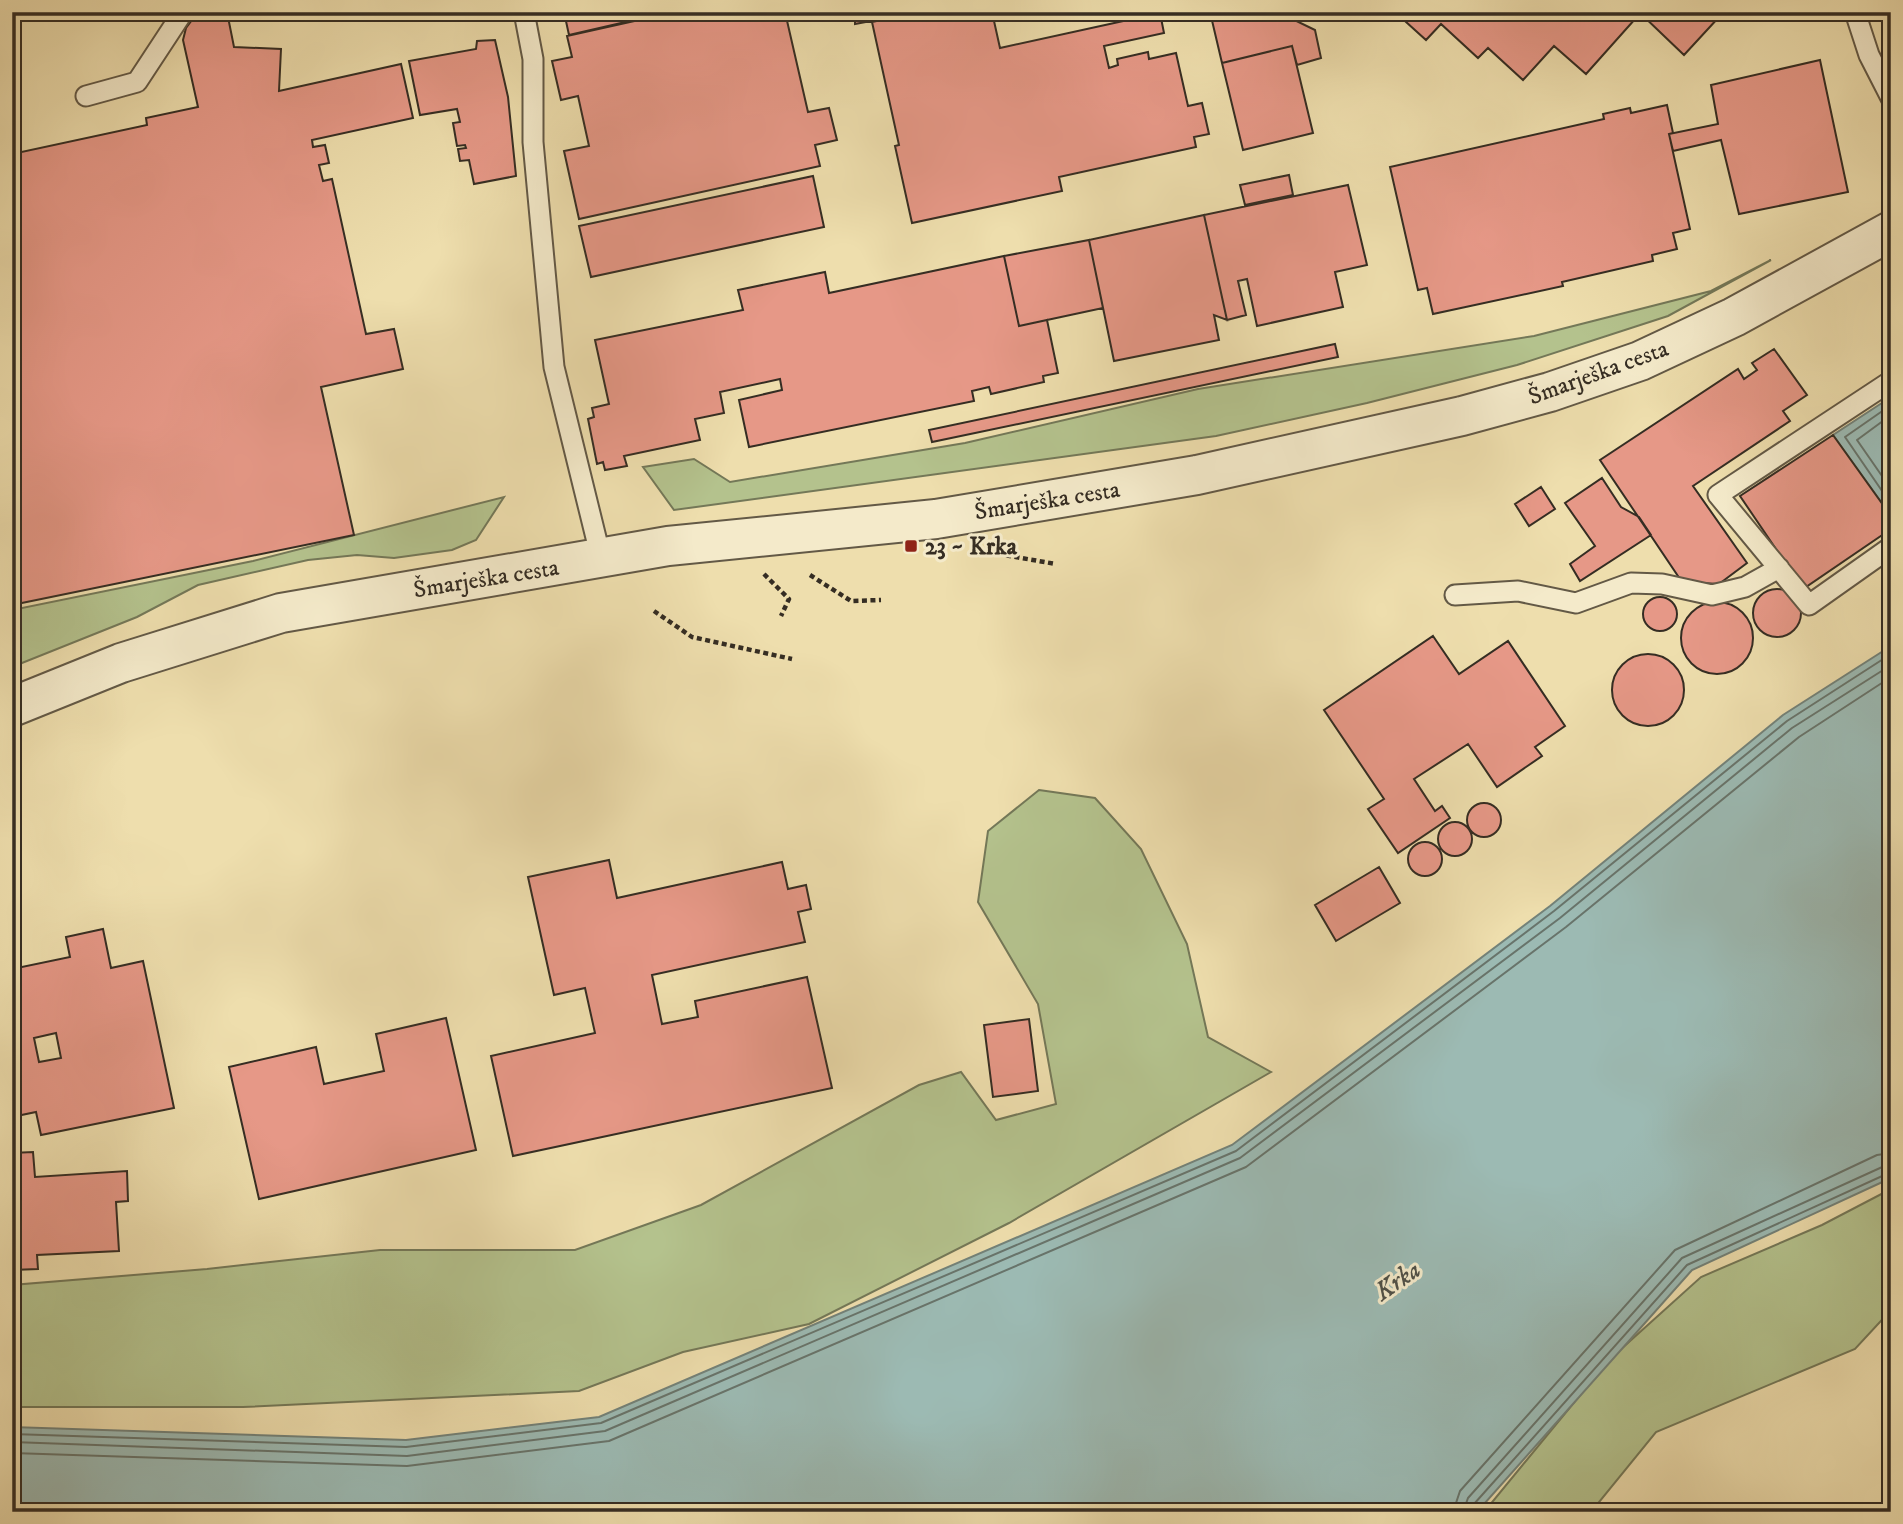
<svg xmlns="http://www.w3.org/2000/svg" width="1903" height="1524" viewBox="0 0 1903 1524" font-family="'IM FELL DW Pica',serif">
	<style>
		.green { fill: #b4c28d; stroke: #747858; stroke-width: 2 }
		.water { fill: #9cbab3; stroke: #738279; stroke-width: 2 }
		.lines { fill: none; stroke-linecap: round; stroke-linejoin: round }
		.shore { stroke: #68746b; stroke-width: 2 }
		.building { fill: #e69887; stroke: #352d23; stroke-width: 2; fill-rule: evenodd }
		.service-casing { stroke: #635946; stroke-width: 23 }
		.tertiary-casing { stroke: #635946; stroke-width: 42 }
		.path { stroke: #352d23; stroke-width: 4.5; stroke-dasharray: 5 3.5; stroke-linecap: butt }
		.service { stroke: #f4eaca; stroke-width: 19 }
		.tertiary { stroke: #f4eaca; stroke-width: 38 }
		.poi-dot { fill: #8f2418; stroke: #f4eaca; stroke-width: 2.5 }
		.labels { text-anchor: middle; stroke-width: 6; stroke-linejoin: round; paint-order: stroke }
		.street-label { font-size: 24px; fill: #352d23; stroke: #f4eaca }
		.poi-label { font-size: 24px; font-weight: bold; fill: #352d23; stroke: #f4eaca; text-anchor: start }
		.water-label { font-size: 26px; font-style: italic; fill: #4f5047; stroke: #f4eaca }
	</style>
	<rect width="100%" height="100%" fill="#eedead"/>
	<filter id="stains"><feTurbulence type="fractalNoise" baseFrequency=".00286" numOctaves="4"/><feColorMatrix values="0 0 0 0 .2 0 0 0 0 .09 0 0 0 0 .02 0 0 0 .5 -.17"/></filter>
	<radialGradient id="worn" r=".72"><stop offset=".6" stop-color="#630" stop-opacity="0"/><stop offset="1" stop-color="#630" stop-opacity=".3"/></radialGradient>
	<path class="green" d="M1771 260 1668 316 1517 365 1367 403 1216 436 674 510 643 467 694 459 730 482 965 443 1198 389 1534 336 1711 291Z
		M504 497 476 540 452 550 394 558 357 555 308 560 198 585 137 617 12 667V610L253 561Z
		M1039 790 1095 798 1141 849 1187 944 1208 1037 1271 1072 1009 1223 809 1324 683 1352 579 1391 243 1407H12V1285L207 1269 380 1250H575L701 1205 919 1085 961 1072 996 1120 1056 1104 1038 1004 978 902 988 831Z
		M1891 1189V1310L1855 1349 1656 1432 1591 1512H1484L1609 1360 1701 1277 1822 1225Z"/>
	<path class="water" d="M1891 397V516L1833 435Z
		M1891 646V1178L1692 1270 1477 1512H12V1427L406 1440 599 1417 1232 1145 1550 906 1783 715Z"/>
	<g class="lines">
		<path class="shore" d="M1891 405 1845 437 1891 504
			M1891 415 1857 440 1891 489
			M12 1434 406 1447 601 1423 1236 1151 1554 911 1787 721 1891 654
			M12 1442 407 1456 605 1431 1240 1158 1560 918 1792 728 1891 665
			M12 1453 407 1466 609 1441 1246 1167 1566 927 1799 737 1891 677
			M1453 1512 1460 1491 1675 1250 1877 1155 1891 1153
			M1463 1512 1468 1498 1682 1258 1891 1163
			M1472 1512 1474 1504 1687 1265 1891 1172"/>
	</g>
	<path class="building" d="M198 12H227L234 47 281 49 279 91 401 64 413 118 312 140 313 147 325 145 329 163 319 165 323 181 332 179 366 334 394 329 403 369 321 387 354 535 12 605V154L147 125 146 118 198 107 183 40 186 28Z
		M564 12H669L569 35Z
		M675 12H785L808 112 829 108 837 140 815 145 820 166 579 219 564 151 589 146 578 96 561 100 552 61 572 57 567 36Z
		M855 12H919L855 24Z
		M919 12H992L1000 48 1160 13 1164 33 1104 46 1109 68 1118 65 1117 59 1148 52 1149 59 1176 53 1188 106 1202 103 1209 134 1194 137 1196 147 1059 177 1062 191 912 223 895 146 899 145 872 22Z
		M1210 12H1278L1315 30 1321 58 1297 65 1292 46 1222 63Z
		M1395 12H1630L1636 18 1586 74 1554 46 1523 80 1488 48 1478 58 1441 24 1426 40Z
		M1639 12H1713L1719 17 1684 55Z
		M495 40 508 97 516 176 474 184 469 160 460 161 458 149 466 148 465 145 457 146 453 123 460 122 457 109 420 115 409 61 476 49 477 41Z
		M1292 46 1313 133 1243 150 1222 63Z
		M1820 60 1848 192 1739 214 1721 140 1673 151 1669 134 1718 124 1711 85Z
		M1667 105 1673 133 1669 134 1690 229 1673 233 1677 249 1652 255 1653 261 1562 282 1563 286 1433 314 1427 288 1418 290 1390 167 1604 119 1603 114 1630 108 1631 113Z
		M1289 175 1293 195 1245 205 1240 185Z
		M813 176 824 227 591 277 579 226Z
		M1348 185 1367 265 1335 272 1343 307 1257 326 1247 279 1238 281 1246 315 1227 320 1204 215Z
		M1204 215 1227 320 1214 315 1219 340 1114 361 1089 240Z
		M1089 240 1103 308 1019 326 1004 256Z
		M1004 256 1019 326 1047 320 1058 373 1043 376 1044 382 991 394 989 387 972 391 974 401 749 447 739 400 782 390 780 379 720 392 724 413 695 419 700 440 624 456 627 466 605 470 603 462 597 464 588 419 594 417 592 408 609 404 595 340 743 310 738 290 825 272 829 293Z
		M1335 344 1338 357 932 442 929 430Z
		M1774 349 1807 395 1783 411 1790 421 1693 486 1747 563 1719 584 1682 582 1600 460 1738 369 1744 379 1757 370 1752 363Z
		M1833 435 1891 516V529L1803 589 1740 496Z
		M1602 478 1621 507 1639 517 1651 535 1580 581 1570 564 1595 546 1565 503Z
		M1541 487 1555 509 1529 526 1515 504Z
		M1753 613a24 24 0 1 1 48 0a24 24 0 1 1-48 0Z
		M1643 614a17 17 0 1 1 34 0a17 17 0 1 1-34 0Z
		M1681 638a36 36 0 1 1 72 0a36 36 0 1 1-72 0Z
		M1433 636 1459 674 1508 641 1565 726 1535 747 1542 756 1497 787 1468 744 1414 779 1435 811 1442 806 1450 818 1398 853 1368 809 1384 799 1324 710Z
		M1612 690a36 36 0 1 1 72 0a36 36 0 1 1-72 0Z
		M1467 820a17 17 0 1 1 34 0a17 17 0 1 1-34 0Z
		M1438 839a17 17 0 1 1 34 0a17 17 0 1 1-34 0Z
		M1408 859a17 17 0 1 1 34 0a17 17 0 1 1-34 0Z
		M609 860 617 898 782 862 788 889 806 885 811 909 798 912 805 942 652 975 662 1024 698 1017 695 1001 807 977 832 1088 513 1156 491 1056 595 1033 585 988 554 995 528 877Z
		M1379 867 1400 903 1336 941 1315 905Z
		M103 929 111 968 143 961 174 1108 41 1135 36 1112 12 1117V969L70 957 66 937ZM56 1033 61 1058 39 1062 34 1038Z
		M446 1018 476 1150 259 1199 229 1067 316 1047 324 1084 384 1071 376 1034Z
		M1029 1019 1038 1091 993 1097 984 1025Z
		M33 1152 35 1177 127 1171 128 1201 116 1202 119 1251 37 1255 38 1269 12 1270V1153Z"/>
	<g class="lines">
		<defs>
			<path id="service" d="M524 12 533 59V142L554 367 601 558
				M1855 12 1869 55 1891 98
				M86 96 137 82 183 12
				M1891 381 1718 495 1809 605 1891 547
				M1455 595 1518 591 1576 603 1631 583 1662 584 1712 595 1745 587 1779 568"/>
			<path id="tertiary" d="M12 707 121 663 281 613 668 546 936 519 1197 475 1462 416 1550 392 1640 361 1734 317 1891 231"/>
		</defs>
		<use href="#service" class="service-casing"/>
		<use href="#tertiary" class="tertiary-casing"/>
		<path class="path" d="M981 551 1056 564
			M764 574 789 599 781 616
			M810 575 851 601 881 600
			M654 611 692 637 792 659"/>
		<use href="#service" class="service"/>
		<use href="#tertiary" class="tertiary"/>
	</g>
	<rect class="poi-dot" x="904" y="539" width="14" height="14" rx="3.5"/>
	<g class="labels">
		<g class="street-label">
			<text transform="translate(1598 372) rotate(-20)" y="8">Šmarješka cesta</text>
			<text transform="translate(1047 500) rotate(-9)" y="8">Šmarješka cesta</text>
			<text transform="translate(486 578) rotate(-9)" y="8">Šmarješka cesta</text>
		</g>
		<g class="poi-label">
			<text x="925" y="554">23 ~ Krka</text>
		</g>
		<g class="water-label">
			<text transform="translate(1397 1280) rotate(-34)" y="9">Krka</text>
		</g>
	</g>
	<rect width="1903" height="1524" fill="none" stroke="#eedead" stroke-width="42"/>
	<rect x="14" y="14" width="1875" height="1496" fill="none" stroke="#352d23" stroke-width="3.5"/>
	<rect x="21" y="21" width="1861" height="1482" fill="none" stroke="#352d23" stroke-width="2"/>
	<rect width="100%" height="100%" filter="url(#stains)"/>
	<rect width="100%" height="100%" fill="url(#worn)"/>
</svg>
